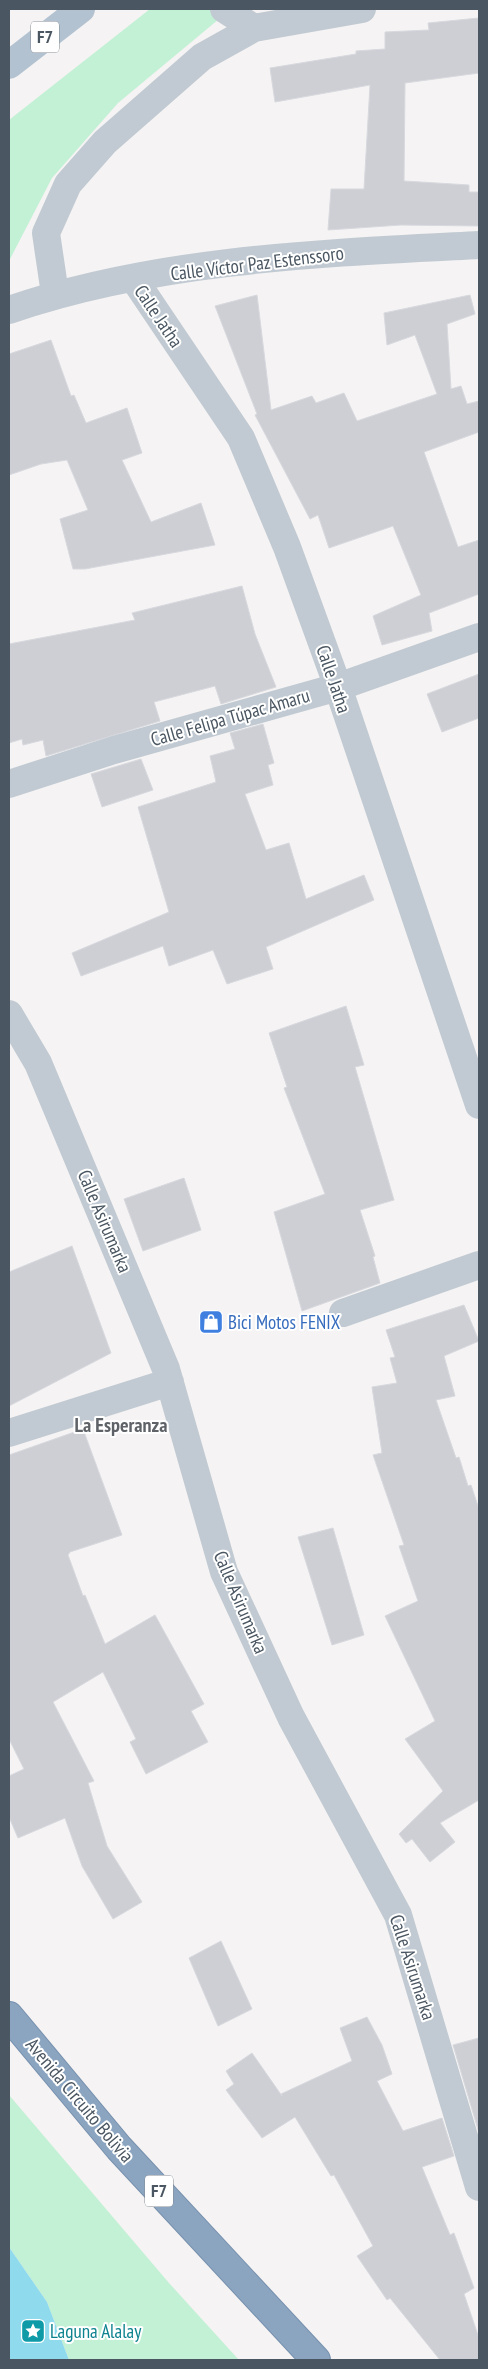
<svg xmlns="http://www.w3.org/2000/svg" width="488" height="2369" viewBox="0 0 488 2369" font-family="'PT Sans Narrow',sans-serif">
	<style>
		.green { fill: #c3f1d5 }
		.water { fill: #90daee }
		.building { fill: #cdcfd5; stroke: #d7d9de }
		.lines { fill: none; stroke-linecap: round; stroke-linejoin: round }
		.highway-casing { stroke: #7690ad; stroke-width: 30 }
		.minor { stroke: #c1cad2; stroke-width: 28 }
		.major { stroke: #b3c2d1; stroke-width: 28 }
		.highway { stroke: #8ba5c1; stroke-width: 28 }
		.labels { text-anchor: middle; stroke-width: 4; stroke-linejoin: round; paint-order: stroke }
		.shield { fill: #fff; stroke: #808990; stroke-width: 1 }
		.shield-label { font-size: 18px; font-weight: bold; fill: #4a5661 }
		.street-label { font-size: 19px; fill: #4a5661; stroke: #fff }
		.shop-label { font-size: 19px; fill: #366cbe; stroke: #fff; text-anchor: start }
		.culture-label { font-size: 19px; fill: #0d838f; stroke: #fff; text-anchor: start }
		.neighbourhood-label { font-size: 20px; font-weight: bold; fill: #5f6368; stroke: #fff }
	</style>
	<rect width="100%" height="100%" fill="#f5f3f3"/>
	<path class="green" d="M150 9H231L118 103 52 178 9 261V120Z
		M9 2095 169 2283 239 2360H69L47 2302 9 2247Z"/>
	<path class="water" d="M9 2247 47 2302 69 2360H9Z"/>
	<path class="building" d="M479 18V73L405 83 404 181 469 185V192H479V226L401 225 328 230 331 189H364L370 85 275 102 270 68 356 54V51L385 49V32L429 30 428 23Z
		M257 295 271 410 312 396 316 403 344 393 357 421 437 394 415 335 387 345 384 313 470 295 475 314 447 324 451 389 461 386 467 404 479 401V432L424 452 458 547 479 540V594L429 613 432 631 382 645 373 616 421 595 393 526 329 548 318 515 310 519 255 415 257 414 215 306Z
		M51 340 71 396 74 395 86 423 127 408 142 453 122 460 151 522 201 503 215 545 85 569H73L60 519 88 510 67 460 41 464 9 475V354Z
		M242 586 255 634 276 687 221 704 215 686 154 702 160 721 46 756 43 740 23 745 22 739 9 743V644L135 620 132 613Z
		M479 674V718L442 732 427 694Z
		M263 724 274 763 268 765 273 785 245 794 266 850 289 843 306 899 364 875 374 900 266 947 273 969 227 984 213 950 169 966 163 946 81 976 72 953 169 912 138 807 216 782 210 756 235 749 230 733Z
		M141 759 153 790 102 807 91 774Z
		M346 1006 364 1065 355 1067 394 1200 360 1210 375 1256 373 1257 380 1283 302 1311 274 1212 325 1194 284 1088 287 1087 269 1033Z
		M184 1178 201 1230 143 1251 124 1199Z
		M72 1246 111 1353 9 1406V1272Z
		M464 1305 479 1341 444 1356 455 1396 436 1400 456 1458 459 1457 468 1486 471 1485 479 1509V1800L440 1823 455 1842 430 1862 412 1839 406 1843 399 1834 443 1791 405 1739 435 1721 385 1616 418 1601 399 1546 404 1545 373 1455 382 1453 372 1387 397 1383 390 1358 395 1357 386 1330Z
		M83 1429 122 1535 70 1552 68 1555 83 1596 85 1595 105 1644 155 1615 204 1704 191 1711 208 1742 146 1774 130 1742 136 1739 103 1672 53 1702 94 1781 88 1783 107 1846 142 1902 113 1919 82 1866 65 1818 18 1838 9 1817V1776L24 1769 9 1739V1455Z
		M333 1528 364 1635 332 1645 298 1537Z
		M221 1941 252 2009 218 2026 189 1958Z
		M367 2017 382 2045 392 2074 377 2081 403 2131 442 2118 454 2156 422 2167 450 2235 454 2233 474 2288 464 2294 479 2338V2360H440L390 2298 387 2300 357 2256 373 2246 334 2175 331 2176 295 2117 262 2138 226 2090 234 2084 226 2071 252 2053 282 2096 281 2094 352 2061 340 2028Z
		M479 2038V2133L453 2045Z"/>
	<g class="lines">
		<defs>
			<path id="highway" d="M9 2016 119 2148 316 2360"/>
		</defs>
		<use href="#highway" class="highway-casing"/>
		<path class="minor" d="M224 9 254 28
			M134 279 241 438 287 547 338 687 479 1105
			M55 294 46 233 68 184 105 142 202 57 254 28 362 9
			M9 310C157 259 324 253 479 245
			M9 784 114 750 338 687 479 637
			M9 1014 38 1063 166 1369 224 1572 291 1717 398 1915 479 2187
			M343 1313 479 1265
			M9 1433 170 1382"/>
		<path class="major" d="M9 65 81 9"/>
		<use href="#highway" class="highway"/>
	</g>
	<defs>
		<symbol id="shop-square" viewBox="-11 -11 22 22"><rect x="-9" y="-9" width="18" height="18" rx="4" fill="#3f7fe0" stroke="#fff"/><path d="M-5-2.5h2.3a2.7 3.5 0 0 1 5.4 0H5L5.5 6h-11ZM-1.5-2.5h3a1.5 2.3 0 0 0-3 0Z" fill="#fff"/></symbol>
		<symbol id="sight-square" viewBox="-11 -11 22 22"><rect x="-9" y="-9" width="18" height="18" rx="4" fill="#0f9aa8" stroke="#fff"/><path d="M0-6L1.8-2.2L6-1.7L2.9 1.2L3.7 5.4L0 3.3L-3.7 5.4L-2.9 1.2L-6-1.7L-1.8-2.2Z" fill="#fff"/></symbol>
	</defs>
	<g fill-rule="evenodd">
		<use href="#shop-square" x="197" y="1308" width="28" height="28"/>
		<use href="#sight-square" x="19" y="2317" width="28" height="28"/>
	</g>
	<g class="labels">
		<g class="shield">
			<rect x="31" y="21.5" width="28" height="31" rx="4"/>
			<rect x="145" y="2175.5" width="28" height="31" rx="4"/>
		</g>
		<g class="shield-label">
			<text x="45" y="43">F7</text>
			<text x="159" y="2197">F7</text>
		</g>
		<g class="street-label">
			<text transform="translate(257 263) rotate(-7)" y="7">Calle Víctor Paz Estenssoro</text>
			<text transform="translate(159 316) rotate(56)" y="7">Calle Jatha</text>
			<text transform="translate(334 679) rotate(71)" y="7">Calle Jatha</text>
			<text transform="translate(230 717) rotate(-16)" y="7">Calle Felipa Túpac Amaru</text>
			<text transform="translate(105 1221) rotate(67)" y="7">Calle Asirumarka</text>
			<text transform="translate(241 1602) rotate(67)" y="7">Calle Asirumarka</text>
			<text transform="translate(413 1967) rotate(72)" y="7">Calle Asirumarka</text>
			<text transform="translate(80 2100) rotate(50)" y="7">Avenida Circuito Bolivia</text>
		</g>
		<g class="shop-label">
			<text x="228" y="1329">Bici Motos FENIX</text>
		</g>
		<g class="culture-label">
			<text x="50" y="2338">Laguna Alalay</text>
		</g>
		<g class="neighbourhood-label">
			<text x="121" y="1432">La Esperanza</text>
		</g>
	</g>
	<rect width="488" height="2369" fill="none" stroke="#4a5661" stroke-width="20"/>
</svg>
